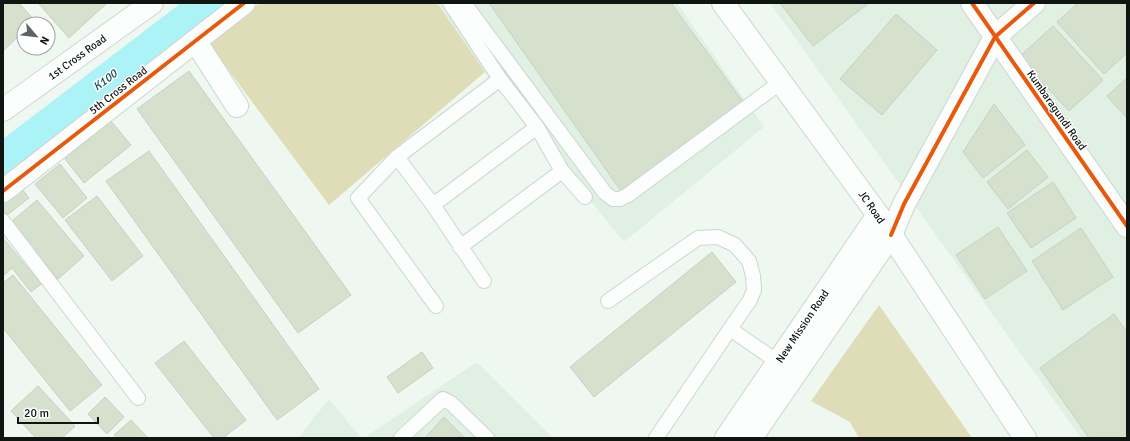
<svg xmlns="http://www.w3.org/2000/svg" width="1130" height="441" viewBox="0 0 1130 441" font-family="Signika,sans-serif">
	<style>
		.built { fill: #e0f1e3 }
		.green { fill: #dfddb8 }
		.water { fill: #acf3f8 }
		.building { fill: #d6e1cd; stroke: #c9cec7 }
		.lines { fill: none; stroke-linecap: round; stroke-linejoin: round }
		.lane-casing { stroke: #ced5cf; stroke-width: 16 }
		.street-casing { stroke: #ced5cf; stroke-width: 24 }
		.secondary-casing { stroke: #ced5cf; stroke-width: 24 }
		.primary-casing { stroke: #ced5cf; stroke-width: 24 }
		.lane { stroke: #fcfefd; stroke-width: 14 }
		.street { stroke: #fcfefd; stroke-width: 22 }
		.secondary { stroke: #fcfefd; stroke-width: 22 }
		.primary { stroke: #fcfefd; stroke-width: 22 }
		.cycleway-casing { stroke: #fff; stroke-width: 6 }
		.cycleway { stroke: #e8590c; stroke-width: 4 }
		.labels { text-anchor: middle; stroke-width: 3; stroke-linejoin: round; paint-order: stroke }
		.street-label { font-size: 11px; fill: #0f1511; stroke: #fff }
		.water-label { font-size: 12px; font-style: italic; fill: #185258; stroke: #fff }
	</style>
	<rect width="100%" height="100%" fill="#eef8f0"/>
	<path class="built" d="M437 3H677L764 127 624 242 485 72Z
		M770 3H1127V438H1081Z
		M477 362 553 438H364Z
		M329 399 361 438H298Z"/>
	<path class="green" d="M259 3H437L485 72 329 205 209 44Z
		M879 305 972 438H859L850 422 811 401Z"/>
	<path class="water" d="M181 3H226L3 178V139Z"/>
	<path class="building" d="M3 3H19L35 21 32 24H24V31L3 51Z
		M38 3H107L69 38Z
		M489 3H671L744 103 621 191Z
		M780 3H869L813 46Z
		M1078 3H1127V53L1104 74 1057 22Z
		M896 14 937 50 882 115 840 79Z
		M1053 26 1103 80 1069 111 1019 57Z
		M189 71 351 295 298 333 137 109Z
		M1127 78V118L1107 96Z
		M994 104 1025 145 983 178 963 152Z
		M111 121 131 145 84 183 65 159Z
		M1027 150 1048 177 1008 209 987 182Z
		M149 151 319 389 277 420 106 181Z
		M60 164 87 198 63 218 35 184Z
		M1053 182 1076 218 1031 248 1007 213Z
		M18 184 29 198 7 215 3 210V197Z
		M97 196 143 256 112 281 65 220Z
		M37 200 84 256 58 279 11 222Z
		M998 227 1027 271 985 299 956 255Z
		M1081 228 1113 277 1063 310 1032 261Z
		M3 238 41 284 31 292 12 268 3 276Z
		M712 252 736 282 594 397 570 367Z
		M13 275 102 385 70 411 3 328V283Z
		M1114 314 1127 332V438H1089L1040 368Z
		M184 341 246 420 223 438H214L155 363Z
		M422 352 433 368 398 393 387 377Z
		M38 386 75 426 62 438H36L11 411Z
		M105 397 124 417 107 434 88 414Z
		M444 417 465 438H425Z
		M131 420 148 438H117L114 435Z"/>
	<g class="lines">
		<defs>
			<path id="lane" d="M450 3 500 79 537 127 562 171 585 197
				M464 3 605 193 613 199H620L628 195 781 82
				M397 157 433 205 484 281
				M433 205 537 127
				M3 221 138 398
				M460 247 562 171
				M608 301 698 238 718 237 735 245 749 261 753 276 754 290 750 300 730 329 778 362
				M436 306 358 198 397 157 500 79
				M401 438 443 399 451 403 487 438
				M656 438 730 329"/>
			<path id="street" d="M196 42 237 106
				M3 110 152 3
				M3 191 244 3
				M891 235 904 204 995 37 1034 3"/>
			<path id="secondary" d="M972 3 1127 226
				M726 438 878 215
				M751 438 891 235"/>
			<path id="primary" d="M723 3 878 215 1025 438"/>
		</defs>
		<use href="#lane" class="lane-casing"/>
		<use href="#street" class="street-casing"/>
		<use href="#secondary" class="secondary-casing"/>
		<use href="#primary" class="primary-casing"/>
		<use href="#lane" class="lane"/>
		<use href="#street" class="street"/>
		<use href="#secondary" class="secondary"/>
		<use href="#primary" class="primary"/>
		<defs>
			<path id="cycleway" d="M972 3 1127 226
				M3 191 244 3
				M891 235 904 204 995 37 1034 3"/>
		</defs>
		<use href="#cycleway" class="cycleway-casing"/>
		<use href="#cycleway" class="cycleway"/>
	</g>
	<g class="labels">
		<g class="street-label">
			<text transform="translate(77 57) rotate(-36)" y="4">1st Cross Road</text>
			<text transform="translate(118 90) rotate(-38)" y="4">5th Cross Road</text>
			<text transform="translate(1057 110) rotate(55)" y="4">Kumbaragundi Road</text>
			<text transform="translate(872 207) rotate(55)" y="4">JC Road</text>
			<text transform="translate(802 326) rotate(-56)" y="4">New Mission Road</text>
		</g>
		<g class="water-label">
			<text transform="translate(105 80) rotate(-37)" y="4">K100</text>
		</g>
	</g>
	<rect width="1130" height="441" fill="none" stroke="#0f1511" stroke-width="8"/>
	<g transform="translate(36 36) rotate(118)"><circle r="19" fill="#ffffff" stroke="#9fa1a0"/>
	<path d="M0-3L7 15L0 10L-7 15Z" fill="#5d645f"/>
	<text y="-6" font-size="11" font-weight="bold" text-anchor="middle" fill="#0f1511">N</text>
	</g>
	<path d="M18 417v6h80v-6" fill="none" stroke="#0f1511" stroke-width="2"/>
	<text x="24" y="417" font-size="12" fill="#0f1511" stroke="#ffffff" stroke-width="3" paint-order="stroke">20 m</text>
</svg>
